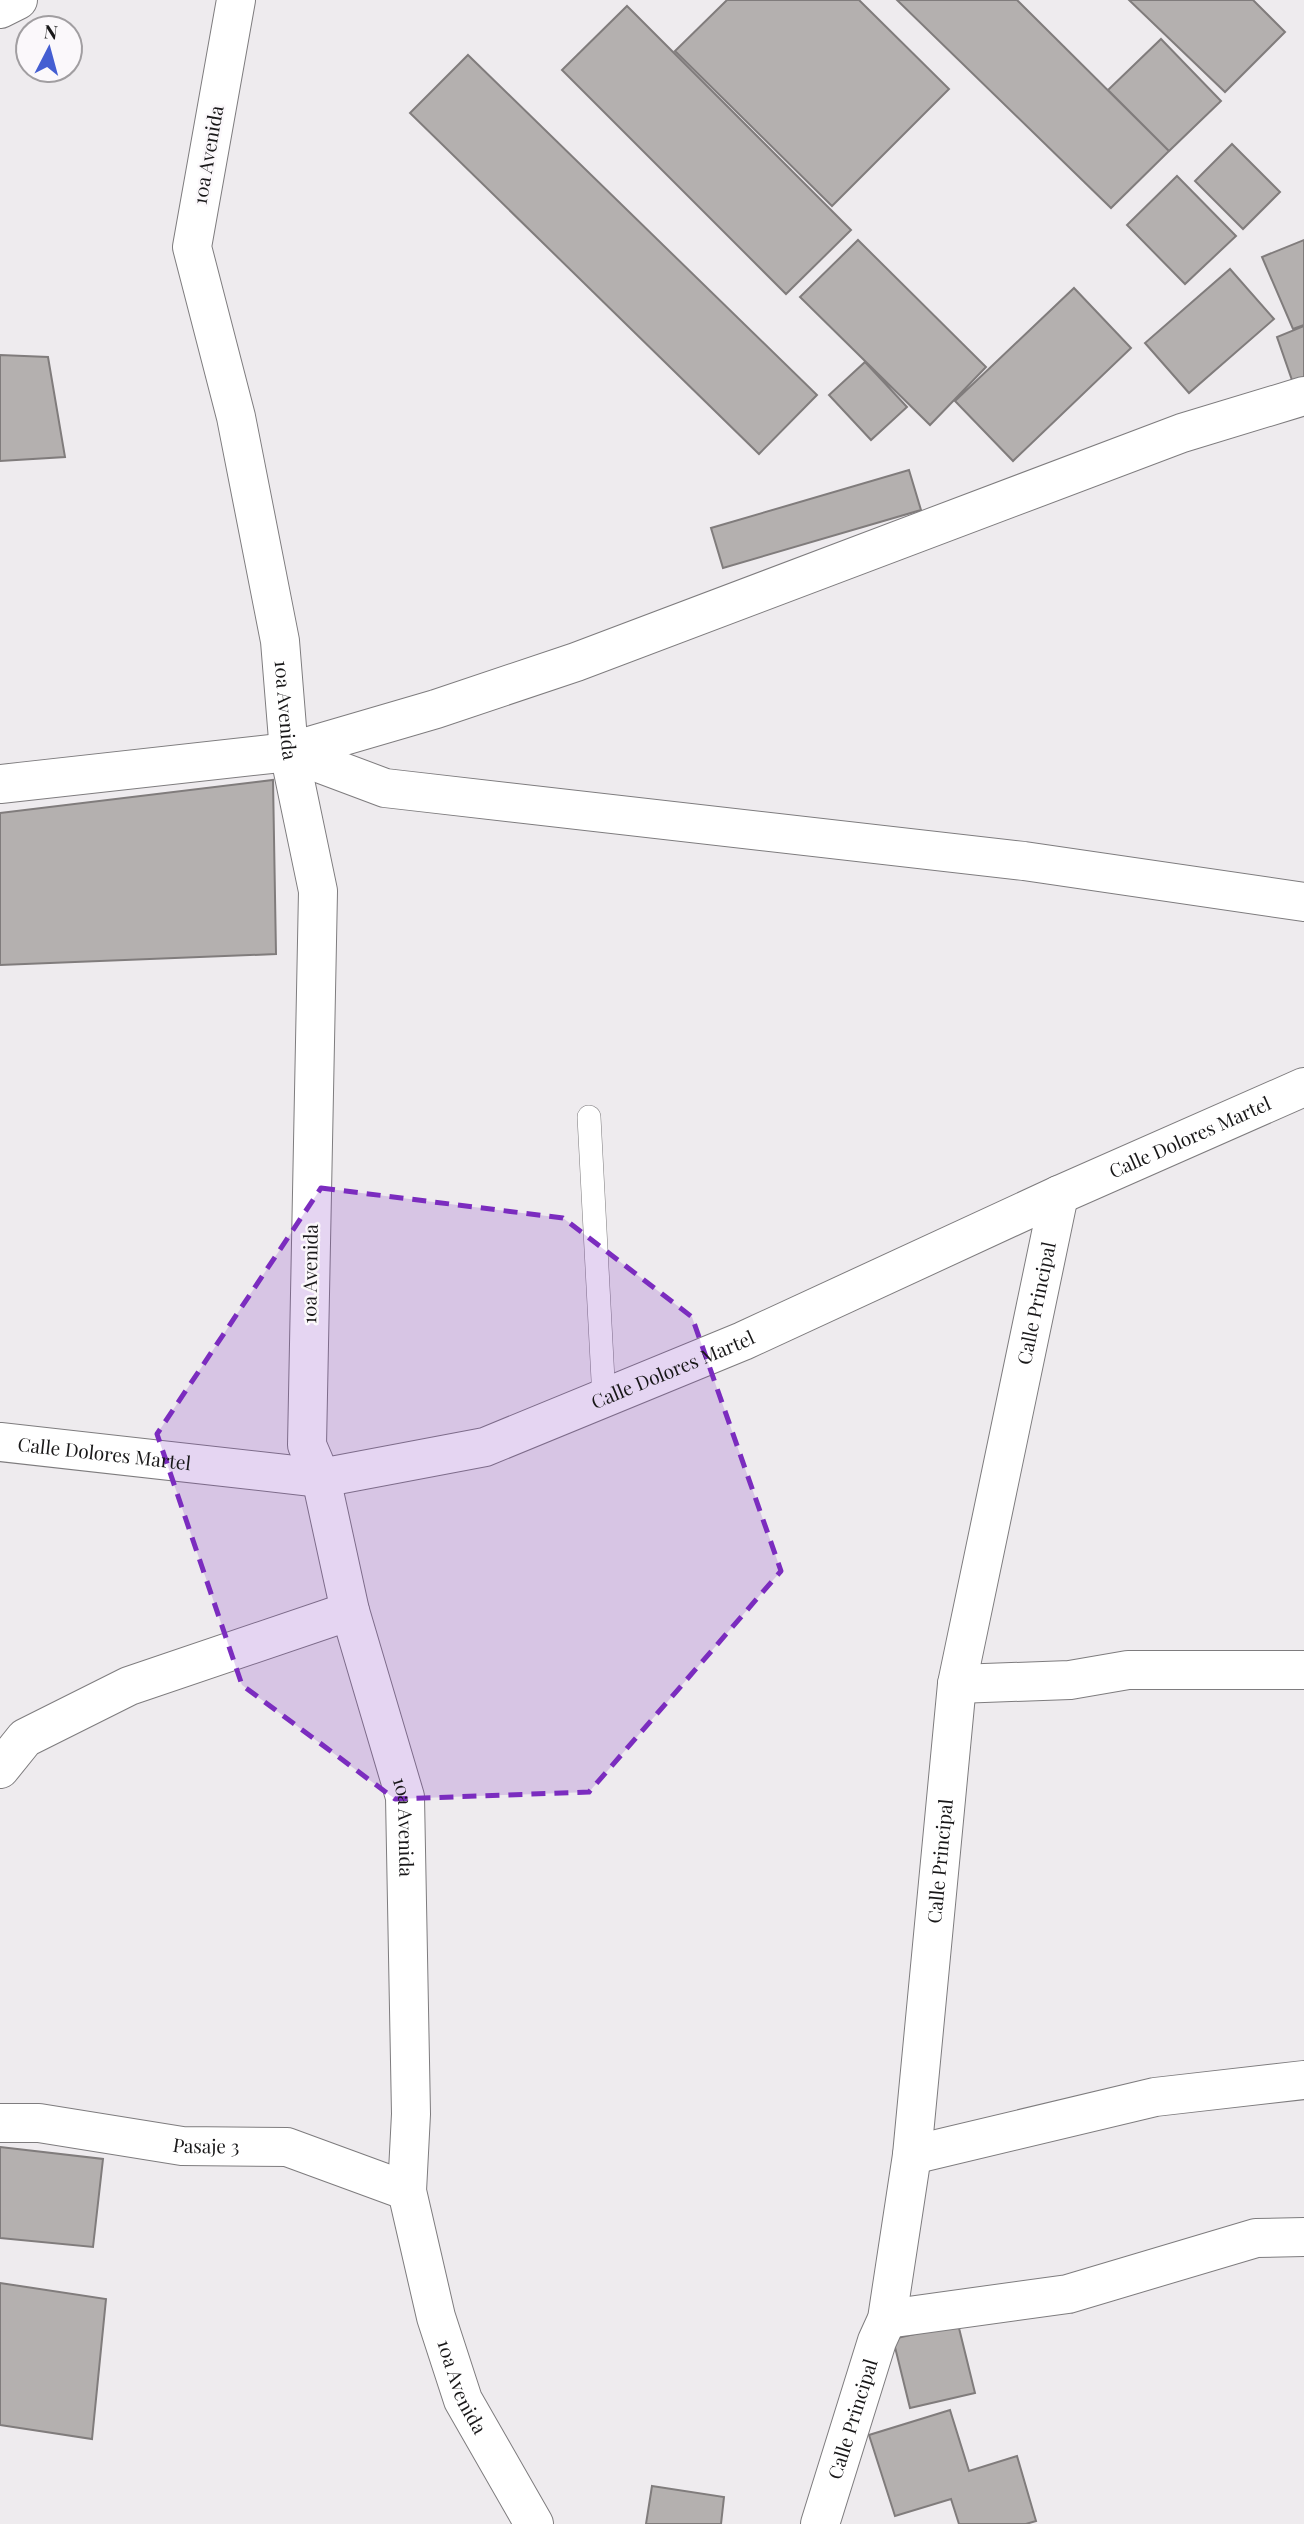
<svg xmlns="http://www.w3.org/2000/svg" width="1304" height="2524" viewBox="0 0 1304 2524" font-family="'Playfair Display',serif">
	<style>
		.building { fill: #b4b0af; stroke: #807c7c; stroke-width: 2 }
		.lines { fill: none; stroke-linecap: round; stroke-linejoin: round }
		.lane-casing { stroke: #7e7c7e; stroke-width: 24 }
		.street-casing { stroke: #7e7c7e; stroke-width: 40 }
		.secondary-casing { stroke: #7e7c7e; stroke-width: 40 }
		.lane { stroke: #fff; stroke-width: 23 }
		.street { stroke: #fff; stroke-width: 38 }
		.secondary { stroke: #fff; stroke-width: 38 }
		.marked { fill: #7b2cbf; fill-opacity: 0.2; stroke: #7b2cbf; stroke-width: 5; stroke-dasharray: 14 9; stroke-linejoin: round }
		.labels { text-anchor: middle; stroke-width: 5; stroke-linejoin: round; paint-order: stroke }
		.street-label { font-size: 19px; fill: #191819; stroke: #fbf8fb }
	</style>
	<rect width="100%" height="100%" fill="#eeebee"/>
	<path class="building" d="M727 0H859L949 89 832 206 675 51Z
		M897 0H1017L1169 151 1111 208Z
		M1129 0H1253L1285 32 1225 92Z
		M627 6 851 230 786 294 562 70Z
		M1161 39 1221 101 1169 151 1108 90Z
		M468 55 817 395 759 454 410 113Z
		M1232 144 1280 192 1243 229 1195 181Z
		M1177 176 1236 236 1185 284 1127 225Z
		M858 240 986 367 930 425 800 297Z
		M1304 240V325L1293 329 1262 257Z
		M1230 269 1274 319 1189 393 1145 343Z
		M1074 288 1131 348 1013 461 955 401Z
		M1304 326V379L1293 383 1277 337Z
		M0 355 48 357 65 457 0 461Z
		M865 362 907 407 871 440 829 395Z
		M909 470 921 510 723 568 711 528Z
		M273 780 276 954 0 965V813Z
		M0 2147 103 2159 93 2247 0 2238Z
		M0 2283 106 2299 92 2439 0 2425Z
		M958 2324 975 2393 910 2408 893 2339Z
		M950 2410 969 2471 1017 2456 1036 2521 1026 2524H959L951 2499 895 2516 869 2435Z
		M652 2486 724 2497 721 2524H646Z"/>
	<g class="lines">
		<defs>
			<path id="lane" d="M589 1117 604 1399"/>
			<g id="street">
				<path id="s1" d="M236 0 192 247 236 417 280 641 289 752 318 891 307 1445 321 1478 350 1611 405 1797 411 2114 407 2191 436 2317 463 2400 534 2524"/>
				<path d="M0 9 18 0"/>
				<path d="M289 752 436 709 576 662 1182 433 1304 396"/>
				<path id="s2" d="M0 1442 321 1478 485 1447 743 1341 1059 1195 1304 1087"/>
				<path d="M957 1684 1070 1680 1128 1670H1304"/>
				<path d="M0 1769 25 1738 129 1686 350 1611"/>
				<path id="s3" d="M0 2123H39L182 2146 287 2147 407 2191"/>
				<path d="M912 2155 1155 2097 1304 2080"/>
				<path d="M887 2319 1068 2294 1256 2238 1304 2237"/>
				<path id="s4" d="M820 2524 877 2341 887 2319 912 2155 957 1684 1059 1195"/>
			</g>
			<path id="secondary" d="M0 784 289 752 385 788 1024 861 1304 902"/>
		</defs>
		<use href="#lane" class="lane-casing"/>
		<use href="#street" class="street-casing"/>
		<use href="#secondary" class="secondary-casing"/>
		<use href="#lane" class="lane"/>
		<use href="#street" class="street"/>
		<use href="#secondary" class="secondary"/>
	</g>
	<path class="marked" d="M321 1188 563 1218 692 1317 781 1571 589 1792 395 1799 242 1685 157 1434Z"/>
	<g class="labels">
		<g class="street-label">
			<text transform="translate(208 155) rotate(-80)" y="7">10a Avenida</text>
			<text dy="7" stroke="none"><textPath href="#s1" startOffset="724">10a Avenida</textPath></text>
			<text dy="7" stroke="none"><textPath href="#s2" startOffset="1260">Calle Dolores Martel</textPath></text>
			<text transform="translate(310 1274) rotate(-89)" y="7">10a Avenida</text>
			<text dy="7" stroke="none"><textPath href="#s4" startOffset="1244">Calle Principal</textPath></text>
			<text dy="7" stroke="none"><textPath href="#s2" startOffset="693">Calle Dolores Martel</textPath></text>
			<text dy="7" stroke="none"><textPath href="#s2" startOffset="105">Calle Dolores Martel</textPath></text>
			<text dy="7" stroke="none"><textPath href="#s1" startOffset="1858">10a Avenida</textPath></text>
			<text dy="7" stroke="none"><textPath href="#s4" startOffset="677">Calle Principal</textPath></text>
			<text dy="7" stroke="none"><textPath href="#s3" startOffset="208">Pasaje 3</textPath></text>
			<text dy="7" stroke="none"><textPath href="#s1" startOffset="2426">10a Avenida</textPath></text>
			<text dy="7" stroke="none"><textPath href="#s4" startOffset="110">Calle Principal</textPath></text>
		</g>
	</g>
	<g transform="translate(49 49) rotate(6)"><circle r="33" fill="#fbf8fb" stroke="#a19ea1" stroke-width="2"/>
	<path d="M0-5L12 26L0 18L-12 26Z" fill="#445ed2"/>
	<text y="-10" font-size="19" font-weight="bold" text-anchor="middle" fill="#191819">N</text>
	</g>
</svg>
